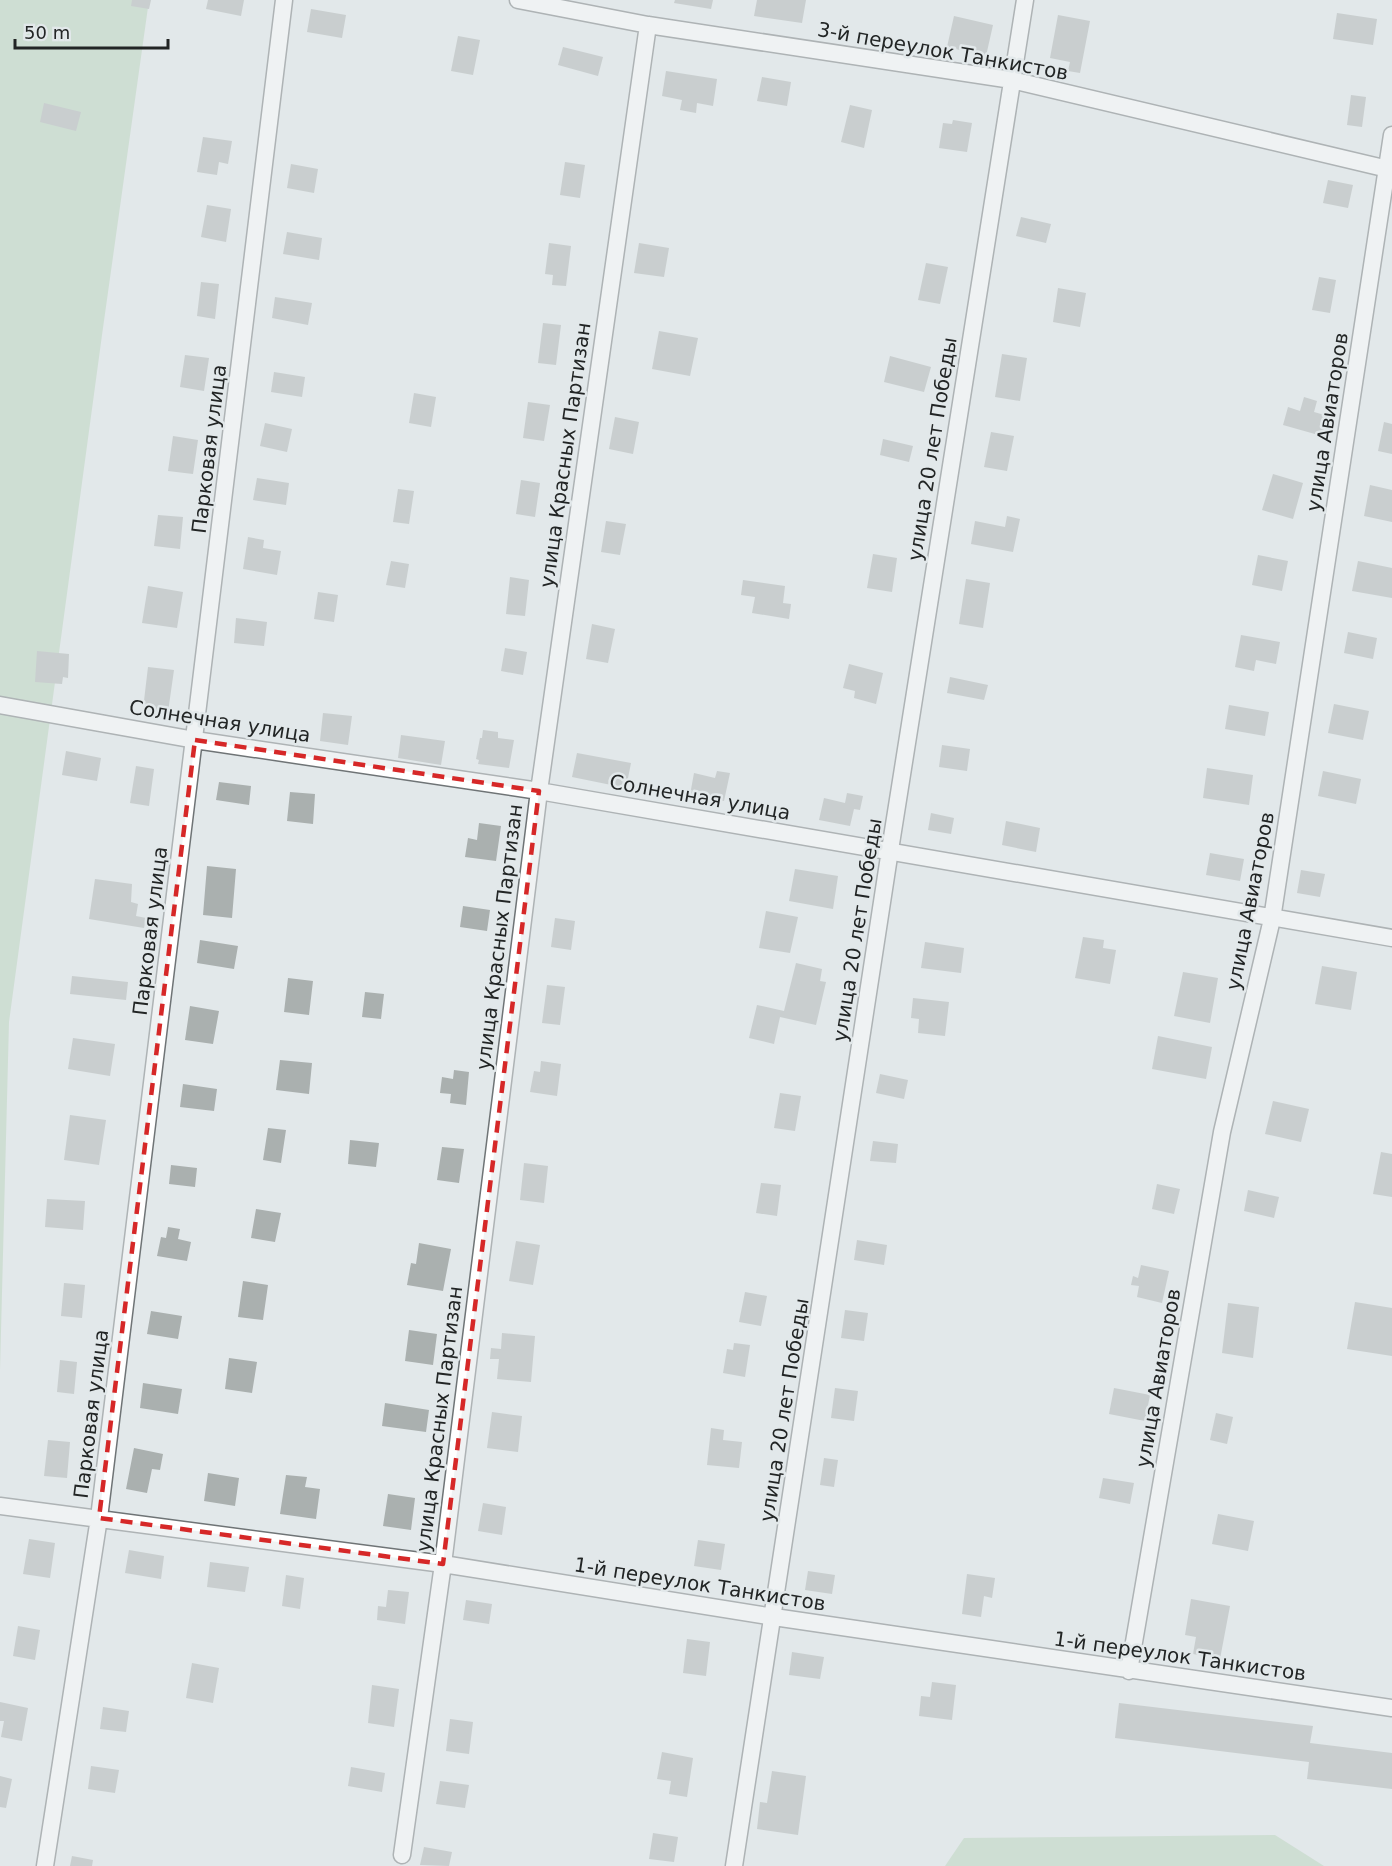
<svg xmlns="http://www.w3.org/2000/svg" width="1392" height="1866" viewBox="0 0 1392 1866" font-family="'DejaVu Sans',sans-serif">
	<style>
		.green { fill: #b7d2b9 }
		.building { fill: #aab0af }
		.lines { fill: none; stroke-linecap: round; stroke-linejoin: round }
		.minor-casing { stroke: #6f7476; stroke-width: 19 }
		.minor { stroke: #fff; stroke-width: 16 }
		.marked { fill: none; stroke: #d62828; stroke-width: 4.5; stroke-dasharray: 12 8; stroke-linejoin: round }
		.labels { text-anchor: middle; stroke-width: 5; stroke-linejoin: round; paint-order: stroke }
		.street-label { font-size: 20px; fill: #222525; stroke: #e2e8ea }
	</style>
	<rect width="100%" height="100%" fill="#e2e8ea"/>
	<path class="green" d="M0 0H149L102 335 9 1022 0 1370Z
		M1275 1835 1324 1866H945L964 1838Z"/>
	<path class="building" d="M132 0H151L149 9 131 6Z
		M208 0H244L241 16 206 9Z
		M675 0H713L711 9 674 3Z
		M757 0H806L802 23 754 16Z
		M311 9 346 15 342 38 307 32Z
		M1337 13 1377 19 1373 45 1333 39Z
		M1058 15 1090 21 1080 73 1068 71 1070 62 1050 58Z
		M954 16 993 25 986 56 947 47Z
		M458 36 480 40 473 75 451 71Z
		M563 47 603 57 598 76 558 65Z
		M666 71 717 79 713 106 697 103 696 113 680 110 682 100 662 96Z
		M762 77 791 82 787 106 757 101Z
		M1351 95 1366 97 1362 127 1347 125Z
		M44 103 81 112 76 131 40 122Z
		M850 105 872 110 864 148 841 142Z
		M953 120 972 123 967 152 939 148 943 123 952 124Z
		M203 137 232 141 228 164 219 162 217 175 197 172Z
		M565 162 585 165 580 198 560 195Z
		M291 164 318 169 314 193 287 188Z
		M1328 180 1353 185 1348 208 1323 203Z
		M207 205 231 209 226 242 201 237Z
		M1021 217 1051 224 1046 243 1016 236Z
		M287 232 322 238 319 260 283 254Z
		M549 243 571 246 566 286 552 285 553 275 545 274Z
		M639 243 669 248 664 277 634 273Z
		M926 263 948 267 940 304 918 300Z
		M1319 277 1336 280 1330 313 1312 310Z
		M201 282 219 284 215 319 197 316Z
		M1058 288 1086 293 1080 327 1053 322Z
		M275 297 312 303 308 325 272 318Z
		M543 323 561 325 556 365 538 363Z
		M659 331 698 338 690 376 652 369Z
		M1002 354 1027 358 1020 401 995 397Z
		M185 355 209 358 204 391 180 387Z
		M890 356 931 367 924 392 884 382Z
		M274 372 305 377 302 397 271 392Z
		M414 393 436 397 431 427 409 423Z
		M1304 397 1317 401 1314 412 1328 416 1322 436 1283 425 1288 407 1300 411Z
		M528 402 550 405 544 441 523 438Z
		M615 417 639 422 633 454 609 449Z
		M1384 422 1392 424V454L1378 451Z
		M265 423 292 429 287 452 260 446Z
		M991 432 1014 436 1007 471 984 467Z
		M173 436 198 440 193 474 168 471Z
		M883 439 913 446 909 462 880 455Z
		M1273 474 1303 483 1293 519 1262 510Z
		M257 478 289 483 286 505 253 500Z
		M521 480 540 483 535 517 516 514Z
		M1370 485 1392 490V522L1364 516Z
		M398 489 414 491 409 524 393 522Z
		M158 515 183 517 180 549 154 546Z
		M1007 516 1020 519 1013 552 971 544 975 521 1005 527Z
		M606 521 626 524 620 555 601 552Z
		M248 537 264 540 263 548 281 551 277 575 243 569Z
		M873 554 897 558 892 592 867 588Z
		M1258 555 1288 561 1282 591 1252 585Z
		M391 561 409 564 405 588 386 585Z
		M1358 561 1392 568V598L1352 591Z
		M510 577 529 580 525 616 506 614Z
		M966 579 990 583 983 628 959 624Z
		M743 580 785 586 783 603 791 604 789 619 752 613 755 597 741 595Z
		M148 586 183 592 177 628 142 623Z
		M318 592 338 595 334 622 314 619Z
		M236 618 267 622 264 646 234 643Z
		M592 624 615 629 608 663 586 659Z
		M1348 632 1377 638 1373 659 1344 653Z
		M1241 635 1280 642 1276 664 1256 660 1254 671 1235 667Z
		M505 648 527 652 523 675 501 671Z
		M37 651 69 654 68 678 63 677 62 684 35 682Z
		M849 664 883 673 876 704 854 698 855 691 843 688Z
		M148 667 174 670 168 712 143 709Z
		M950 677 988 685 984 700 947 693Z
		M1334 704 1369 711 1363 740 1328 733Z
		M1229 705 1269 712 1265 736 1225 729Z
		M323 713 352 716 348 745 320 741Z
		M483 730 498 732V738L514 740 509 768 478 764 479 760 476 759 480 738H482Z
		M401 735 445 741 441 765 398 758Z
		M942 745 970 749 967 771 939 767Z
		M66 751 101 758 97 781 62 775Z
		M577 753 631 763 626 788 572 777Z
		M136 766 154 769 149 806 130 803Z
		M1207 768 1253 775 1249 805 1203 798Z
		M717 771 730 773 724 801 690 795 694 773 715 778Z
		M1323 771 1361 779 1356 804 1318 796Z
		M219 782 251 786 249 805 216 800Z
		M290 792 315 794 313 824 287 821Z
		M847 793 863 796 860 810 854 809 850 826 819 820 824 798 845 803Z
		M931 813 954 818 951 834 928 830Z
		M1006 821 1040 828 1036 852 1002 845Z
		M479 823 501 826 496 861 465 857 468 838 477 840Z
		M1210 853 1244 859 1240 881 1206 875Z
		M207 866 236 869 232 918 203 915Z
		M795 869 838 876 833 909 789 901Z
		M1301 870 1325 874 1320 897 1297 893Z
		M95 879 132 884 131 902 138 904 136 916 146 918 144 928 89 919Z
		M463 906 490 910 487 931 460 927Z
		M766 911 798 917 790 953 759 948Z
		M555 918 575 921 571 950 551 947Z
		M1083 937 1104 940 1103 948 1116 950 1110 984 1075 978Z
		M200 940 238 946 234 969 197 963Z
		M925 942 964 948 961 973 921 968Z
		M796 963 822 969 820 981 826 982 816 1025 780 1017 774 1044 749 1038 757 1005 784 1011Z
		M1322 966 1357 972 1351 1010 1315 1004Z
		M1183 972 1218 978 1210 1023 1174 1016Z
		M72 976 128 982 126 1000 70 994Z
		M288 978 313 981 309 1015 284 1012Z
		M547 985 565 987 560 1025 542 1023Z
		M365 992 384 994 381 1019 362 1017Z
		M913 998 949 1002 945 1036 918 1033 919 1019 911 1018Z
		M190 1006 219 1011 213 1044 185 1040Z
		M1158 1036 1212 1047 1206 1079 1152 1069Z
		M73 1038 115 1044 110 1076 68 1069Z
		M280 1060 312 1063 309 1094 276 1090Z
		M541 1061 561 1064 557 1096 530 1092 534 1071 540 1072Z
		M454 1070 469 1072 466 1105 450 1103 451 1094 440 1093 442 1077 453 1079Z
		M880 1074 908 1080 904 1099 876 1093Z
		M183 1084 217 1089 214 1111 180 1107Z
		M780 1093 801 1096 795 1131 774 1128Z
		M1273 1101 1309 1109 1301 1142 1265 1134Z
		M70 1115 106 1120 99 1165 64 1160Z
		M268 1128 286 1130 281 1163 263 1160Z
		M350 1140 379 1143 376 1167 348 1164Z
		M873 1141 898 1144 896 1163 870 1161Z
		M442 1147 464 1149 459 1183 437 1180Z
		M1381 1152 1392 1154V1197L1373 1194Z
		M524 1163 548 1166 544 1203 520 1200Z
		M171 1165 197 1168 195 1187 169 1184Z
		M761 1183 781 1185 777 1216 756 1213Z
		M1157 1184 1180 1189 1174 1214 1152 1209Z
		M1248 1190 1279 1197 1274 1218 1244 1211Z
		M47 1199 85 1201 83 1230 45 1227Z
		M256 1209 281 1213 275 1242 251 1238Z
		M168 1227 180 1229 178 1239 191 1242 187 1261 157 1256 161 1237 166 1238Z
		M857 1240 887 1245 884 1265 854 1260Z
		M516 1241 540 1245 533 1285 509 1281Z
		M419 1243 451 1249 443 1291 407 1285 411 1263 416 1264Z
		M1141 1265 1169 1271 1162 1303 1137 1297 1139 1286 1131 1285 1133 1276 1138 1278Z
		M243 1281 268 1285 263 1320 238 1317Z
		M64 1283 85 1285 82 1318 61 1316Z
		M745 1292 767 1296 761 1326 739 1322Z
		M1355 1302 1392 1308V1356L1347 1349Z
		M1228 1303 1259 1307 1253 1358 1222 1353Z
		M845 1310 868 1313 864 1341 841 1338Z
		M151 1311 182 1316 178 1339 147 1334Z
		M409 1330 437 1334 433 1365 405 1361Z
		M502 1333 535 1336 531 1382 497 1379 499 1359H490L491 1348 501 1349Z
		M734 1343 750 1345 745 1377 723 1373 727 1349 733 1350Z
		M229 1358 257 1362 252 1393 225 1389Z
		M60 1360 77 1362 74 1394 57 1392Z
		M143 1383 182 1389 178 1414 140 1408Z
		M835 1388 858 1391 854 1421 831 1418Z
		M1114 1388 1150 1395 1145 1421 1109 1414Z
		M385 1403 429 1410 426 1432 382 1426Z
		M492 1412 522 1416 518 1452 487 1448Z
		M1216 1413 1233 1417 1227 1444 1210 1440Z
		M711 1428 724 1430 723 1440 742 1442 739 1468 707 1465Z
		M48 1440 70 1442 67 1478 44 1476Z
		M134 1448 163 1454 160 1470 152 1469 147 1493 126 1489Z
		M824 1458 838 1460 834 1487 820 1485Z
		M208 1473 239 1478 235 1506 204 1501Z
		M286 1475 307 1477 305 1487 320 1489 316 1519 280 1514Z
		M1103 1478 1134 1483 1130 1504 1099 1498Z
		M388 1494 415 1498 411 1530 383 1526Z
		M483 1503 506 1507 502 1535 478 1531Z
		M1218 1514 1254 1521 1248 1551 1212 1544Z
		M29 1539 55 1543 50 1578 23 1574Z
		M698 1540 725 1544 721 1570 694 1566Z
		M129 1550 164 1556 161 1579 125 1573Z
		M210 1562 249 1567 245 1592 207 1587Z
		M808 1571 835 1575 832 1594 805 1590Z
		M967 1574 995 1578 992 1598 984 1596 981 1617 962 1614Z
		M286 1575 304 1578 300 1609 282 1606Z
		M388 1590 409 1592 405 1624 377 1620 378 1606 386 1607Z
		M1191 1599 1230 1606 1220 1659 1193 1654 1196 1637 1185 1635Z
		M466 1600 492 1604 489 1624 463 1620Z
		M18 1626 40 1630 35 1660 13 1656Z
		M687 1639 710 1642 706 1676 683 1673Z
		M792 1652 824 1657 820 1679 789 1675Z
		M192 1663 219 1668 213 1703 186 1698Z
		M932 1682 956 1685 952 1720 919 1716 921 1696 930 1697Z
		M372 1685 399 1689 394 1727 368 1723Z
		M0 1702 28 1708 22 1741 1 1737 4 1721H0Z
		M1119 1703 1313 1726 1310 1743 1392 1753V1789L1307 1779 1309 1762 1115 1738Z
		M103 1707 129 1711 126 1732 100 1729Z
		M450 1719 473 1722 469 1754 446 1751Z
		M662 1752 693 1758 687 1797 669 1794 671 1781 657 1779Z
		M91 1766 119 1770 115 1793 88 1789Z
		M351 1767 385 1773 382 1792 348 1786Z
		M772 1771 806 1776 798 1835 757 1829 760 1802 767 1803Z
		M0 1776 12 1779 6 1808 0 1807Z
		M440 1781 469 1785 465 1808 436 1804Z
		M653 1833 678 1837 674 1862 649 1859Z
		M424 1847 452 1852 449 1866 420 1865Z
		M72 1856 93 1860 92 1866H70Z"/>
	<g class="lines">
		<defs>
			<path id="minor" d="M518 0 648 25 1012 80 1392 170
				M0 705 195 740 539 791 1392 938
				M0 1506 443 1564 774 1617 1392 1708
				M1129 1671 1222 1132 1272 919 1392 135
				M402 1855 443 1564 539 791 648 25
				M45 1866 99 1518 284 0
				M734 1866 890 850 1025 0"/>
		</defs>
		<use href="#minor" class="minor-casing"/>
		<use href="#minor" class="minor"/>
	</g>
	<path d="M0 0H1392V1866H0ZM195 740 539 791 443 1564 99 1518Z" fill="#e2e8ea" fill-opacity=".55" fill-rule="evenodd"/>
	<path class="marked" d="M195 740 539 791 443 1564 99 1518Z"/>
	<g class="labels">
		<g class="street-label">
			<text transform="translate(943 51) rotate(10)" y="7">3-й переулок Танкистов</text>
			<text transform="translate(1327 422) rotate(-81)" y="7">улица Авиаторов</text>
			<text transform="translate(209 449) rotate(-83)" y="7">Парковая улица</text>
			<text transform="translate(932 449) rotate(-81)" y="7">улица 20 лет Победы</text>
			<text transform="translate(565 455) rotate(-82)" y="7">улица Красных Партизан</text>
			<text transform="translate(220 721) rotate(9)" y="7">Солнечная улица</text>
			<text transform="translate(700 797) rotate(10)" y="7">Солнечная улица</text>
			<text transform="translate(1250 901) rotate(-79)" y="7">улица Авиаторов</text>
			<text transform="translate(857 930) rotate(-81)" y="7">улица 20 лет Победы</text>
			<text transform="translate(150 931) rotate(-83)" y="7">Парковая улица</text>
			<text transform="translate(499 937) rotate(-83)" y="7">улица Красных Партизан</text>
			<text transform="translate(1158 1378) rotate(-80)" y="7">улица Авиаторов</text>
			<text transform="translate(784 1410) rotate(-81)" y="7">улица 20 лет Победы</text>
			<text transform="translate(91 1414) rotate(-83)" y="7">Парковая улица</text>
			<text transform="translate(439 1419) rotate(-83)" y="7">улица Красных Партизан</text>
			<text transform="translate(700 1584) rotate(9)" y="7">1-й переулок Танкистов</text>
			<text transform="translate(1180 1656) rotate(8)" y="7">1-й переулок Танкистов</text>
		</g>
	</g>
	<path d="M15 39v9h153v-9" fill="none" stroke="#222525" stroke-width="3"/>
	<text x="24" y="39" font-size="18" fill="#222525" stroke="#e2e8ea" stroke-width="4.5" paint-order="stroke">50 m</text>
</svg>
